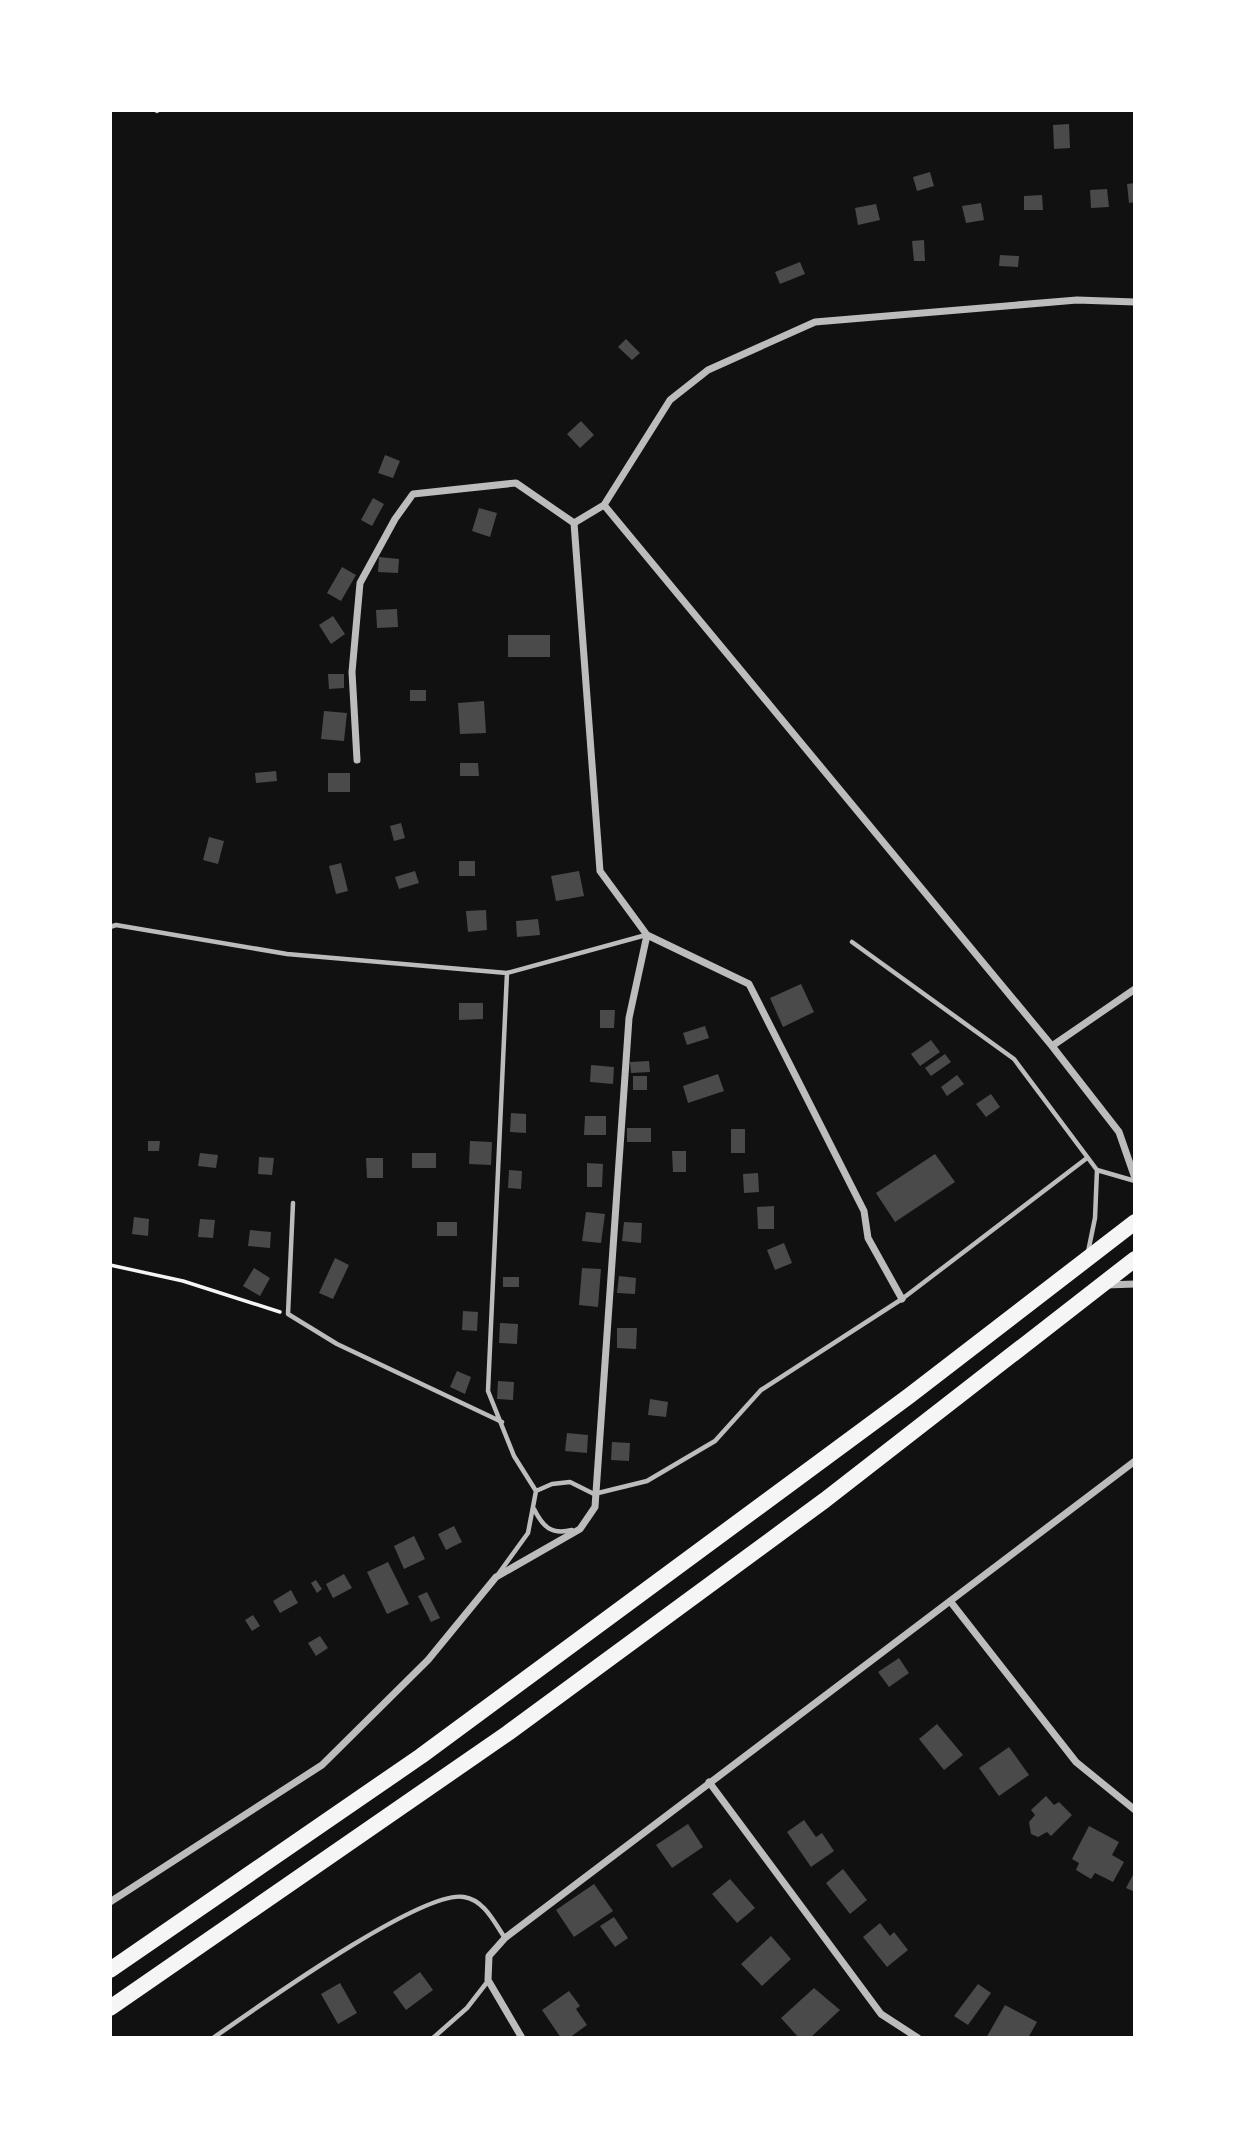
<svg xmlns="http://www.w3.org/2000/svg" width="1245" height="2148" viewBox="0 0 1245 2148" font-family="Commissioner,sans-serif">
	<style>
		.building { fill: #4a4a4a }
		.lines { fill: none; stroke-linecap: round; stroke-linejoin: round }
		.path { stroke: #f5f5f5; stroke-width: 3.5 }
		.service { stroke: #bcbcbc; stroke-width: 4.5 }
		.minor { stroke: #bcbcbc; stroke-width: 7 }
		.primary { stroke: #f5f5f5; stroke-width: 16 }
	</style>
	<rect width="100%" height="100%" fill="#111"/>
	<path class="building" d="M1069 124 1070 148 1054 149 1053 125Z
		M930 172 934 186 917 191 913 177Z
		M1135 183V202L1129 203 1127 184Z
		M1107 189 1109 207 1091 208 1090 190Z
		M1042 195 1043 210H1024V196Z
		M981 203 984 220 966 223 962 206Z
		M876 204 880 220 858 225 855 208Z
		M924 240 925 261H914L912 241Z
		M1000 255 1019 256 1018 267 999 266Z
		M800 262 805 274 780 284 775 272Z
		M626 339 640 353 632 360 618 347Z
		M581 421 594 435 580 448 567 434Z
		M385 455 400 461 393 478 378 473Z
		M373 498 384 504 372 526 361 520Z
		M479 508 497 513 490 537 472 531Z
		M379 557 399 559 398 573 378 572Z
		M342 567 356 575 341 601 327 593Z
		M397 609 398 627 377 628 376 610Z
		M333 616 345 634 331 644 319 625Z
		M508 635H550V657H508Z
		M328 674H344V688L329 689Z
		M410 690H426V701H410Z
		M484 701 486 733 460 734 458 703Z
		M324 711 347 713 344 741 321 739Z
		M460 763H478L479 776H460Z
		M276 771 277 781 256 783 255 773Z
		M328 773H350V792H328Z
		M401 823 405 838 394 841 390 826Z
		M209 837 224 841 218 864 203 860Z
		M459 861H475V876H459Z
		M341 863 348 891 336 894 329 866Z
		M415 871 419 883 399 889 395 877Z
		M579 871 584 896 556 901 551 876Z
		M486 910 487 930 468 932 466 911Z
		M538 919 540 935 517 937 516 921Z
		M801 984 814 1012 783 1027 770 998Z
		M459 1003H483V1019L459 1020Z
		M600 1010H615L614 1028H600Z
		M705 1026 709 1038 687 1045 683 1033Z
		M931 1040 940 1052 920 1066 911 1054Z
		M945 1054 951 1062 931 1076 925 1068Z
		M649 1061 650 1072 631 1073 630 1062Z
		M591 1065 614 1067 613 1084 590 1082Z
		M718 1074 724 1091 688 1103 683 1086Z
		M957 1075 964 1084 947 1096 941 1087Z
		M633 1076H647V1090H633Z
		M991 1094 1000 1107 986 1117 976 1104Z
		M511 1113 526 1114V1133L510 1132Z
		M585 1116H606V1135H584Z
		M627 1128H651V1142H627Z
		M731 1129H745V1153H731Z
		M148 1141H160L159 1151H148Z
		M470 1141 492 1142 491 1165 469 1164Z
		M672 1151H686V1172H673Z
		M200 1153 218 1155 216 1168 198 1166Z
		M412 1153H436V1168H412Z
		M935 1154 955 1182 895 1222 876 1193Z
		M259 1157 274 1158 272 1175 258 1174Z
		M366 1158H383V1178H367Z
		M587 1163 603 1164 602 1187H587Z
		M509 1170 522 1171 521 1189 508 1188Z
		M758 1173 759 1192 744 1193 743 1174Z
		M774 1206V1229H758L757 1207Z
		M586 1212 605 1214 601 1243 582 1241Z
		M134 1217 149 1219 148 1236 132 1234Z
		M200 1219 215 1220 213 1238 198 1237Z
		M437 1222H457V1236H437Z
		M624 1222 642 1223 641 1243 622 1241Z
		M250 1230 271 1232 270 1248 248 1246Z
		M784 1243 792 1263 775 1270 767 1250Z
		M335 1258 349 1265 333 1299 319 1293Z
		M254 1268 270 1278 260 1296 243 1286Z
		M582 1268 601 1269 598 1307 579 1305Z
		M619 1276 636 1278 635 1294 617 1293Z
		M503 1277H519V1287H503Z
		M463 1311 478 1312 477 1331 462 1330Z
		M500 1323 518 1324 517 1344 499 1343Z
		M617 1328H637L636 1349 617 1348Z
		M457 1371 471 1377 465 1394 450 1387Z
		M498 1381 514 1382 513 1400 497 1399Z
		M650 1399 668 1402 666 1417 648 1415Z
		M567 1433 588 1435 587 1453 565 1451Z
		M612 1442 630 1443 629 1461 611 1460Z
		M454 1526 462 1542 446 1550 438 1534Z
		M414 1536 425 1559 404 1569 394 1546Z
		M388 1562 409 1604 387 1614 367 1572Z
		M344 1574 352 1588 333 1598 326 1584Z
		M316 1580 322 1589 317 1593 311 1583Z
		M291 1590 298 1603 280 1613 273 1601Z
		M427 1592 440 1618 431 1622 418 1596Z
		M253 1615 260 1626 252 1631 245 1620Z
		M320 1636 328 1648 316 1656 308 1643Z
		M899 1658 909 1673 889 1687 878 1672Z
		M937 1724 963 1755 944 1770 919 1739Z
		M1009 1747 1029 1775 999 1796 979 1768Z
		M1046 1796 1054 1805 1059 1802 1072 1815 1051 1836 1047 1832 1038 1837 1031 1834 1029 1822 1035 1815 1031 1810Z
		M804 1820 816 1837 822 1833 834 1851 811 1867 787 1832Z
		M688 1824 703 1847 672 1868 656 1845Z
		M1089 1826 1119 1842 1112 1855 1124 1862 1113 1882 1095 1873 1091 1879 1076 1870 1079 1863 1072 1859Z
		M843 1869 867 1900 850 1914 826 1883Z
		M1135 1871V1892L1126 1888Z
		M730 1879 755 1908 737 1923 712 1894Z
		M594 1884 613 1911 574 1937 556 1910Z
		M614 1917 628 1938 615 1947 600 1926Z
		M880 1923 890 1936 894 1932 908 1950 887 1967 863 1937Z
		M771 1936 791 1959 762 1986 741 1964Z
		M420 1972 433 1990 406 2010 393 1992Z
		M340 1983 357 2013 338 2024 321 1994Z
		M978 1984 991 1993 968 2025 954 2016Z
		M814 1988 840 2010 810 2038H799L781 2018Z
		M569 1991 580 2006 576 2009 587 2025 569 2038H561L542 2010Z
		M1005 2005 1037 2022 1028 2038H986Z"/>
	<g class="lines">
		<path class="path" d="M110 1265 183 1281 280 1312"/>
		<path class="service" d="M157 110V111
			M110 927 116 925 287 954 507 973 646 935
			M852 942 1014 1059 1097 1170 1095 1218 1088 1252
			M1097 1170 1135 1181
			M293 1203 288 1314 337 1344 502 1422
			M536 1491 552 1484 570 1482 594 1494 647 1481 715 1441 761 1390 902 1299 1087 1158
			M534 1509C543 1527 551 1535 572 1530
			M499 1573 528 1533 536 1491 514 1456 488 1391 507 973
			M213 2038C255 2009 422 1889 464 1897 484 1900 494 1922 505 1938
			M433 2038 467 2008 488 1981"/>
		<path class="minor" d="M604 505 1052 1046 1119 1132 1135 1178
			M574 523 604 505 670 400 708 370 815 322 1077 300 1135 302
			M647 935 749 984 864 1211 868 1238 902 1299
			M1052 1046 1135 989
			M1106 1285 1135 1284
			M950 1601 1076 1762 1135 1810
			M709 1782 881 2014 918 2038
			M110 1902 322 1765 428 1660 496 1577 580 1529 595 1507 629 1018 647 935 600 871 574 523 516 483 413 494 395 519 360 583 352 672 357 760
			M522 2038 488 1980 489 1956 505 1938 1135 1461"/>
		<path class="primary" d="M110 1970 421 1756 909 1396 1135 1222
			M110 2008 508 1733 825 1500 1135 1259"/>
	</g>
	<rect width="1245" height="2148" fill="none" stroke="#ffffff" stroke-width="224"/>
</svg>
